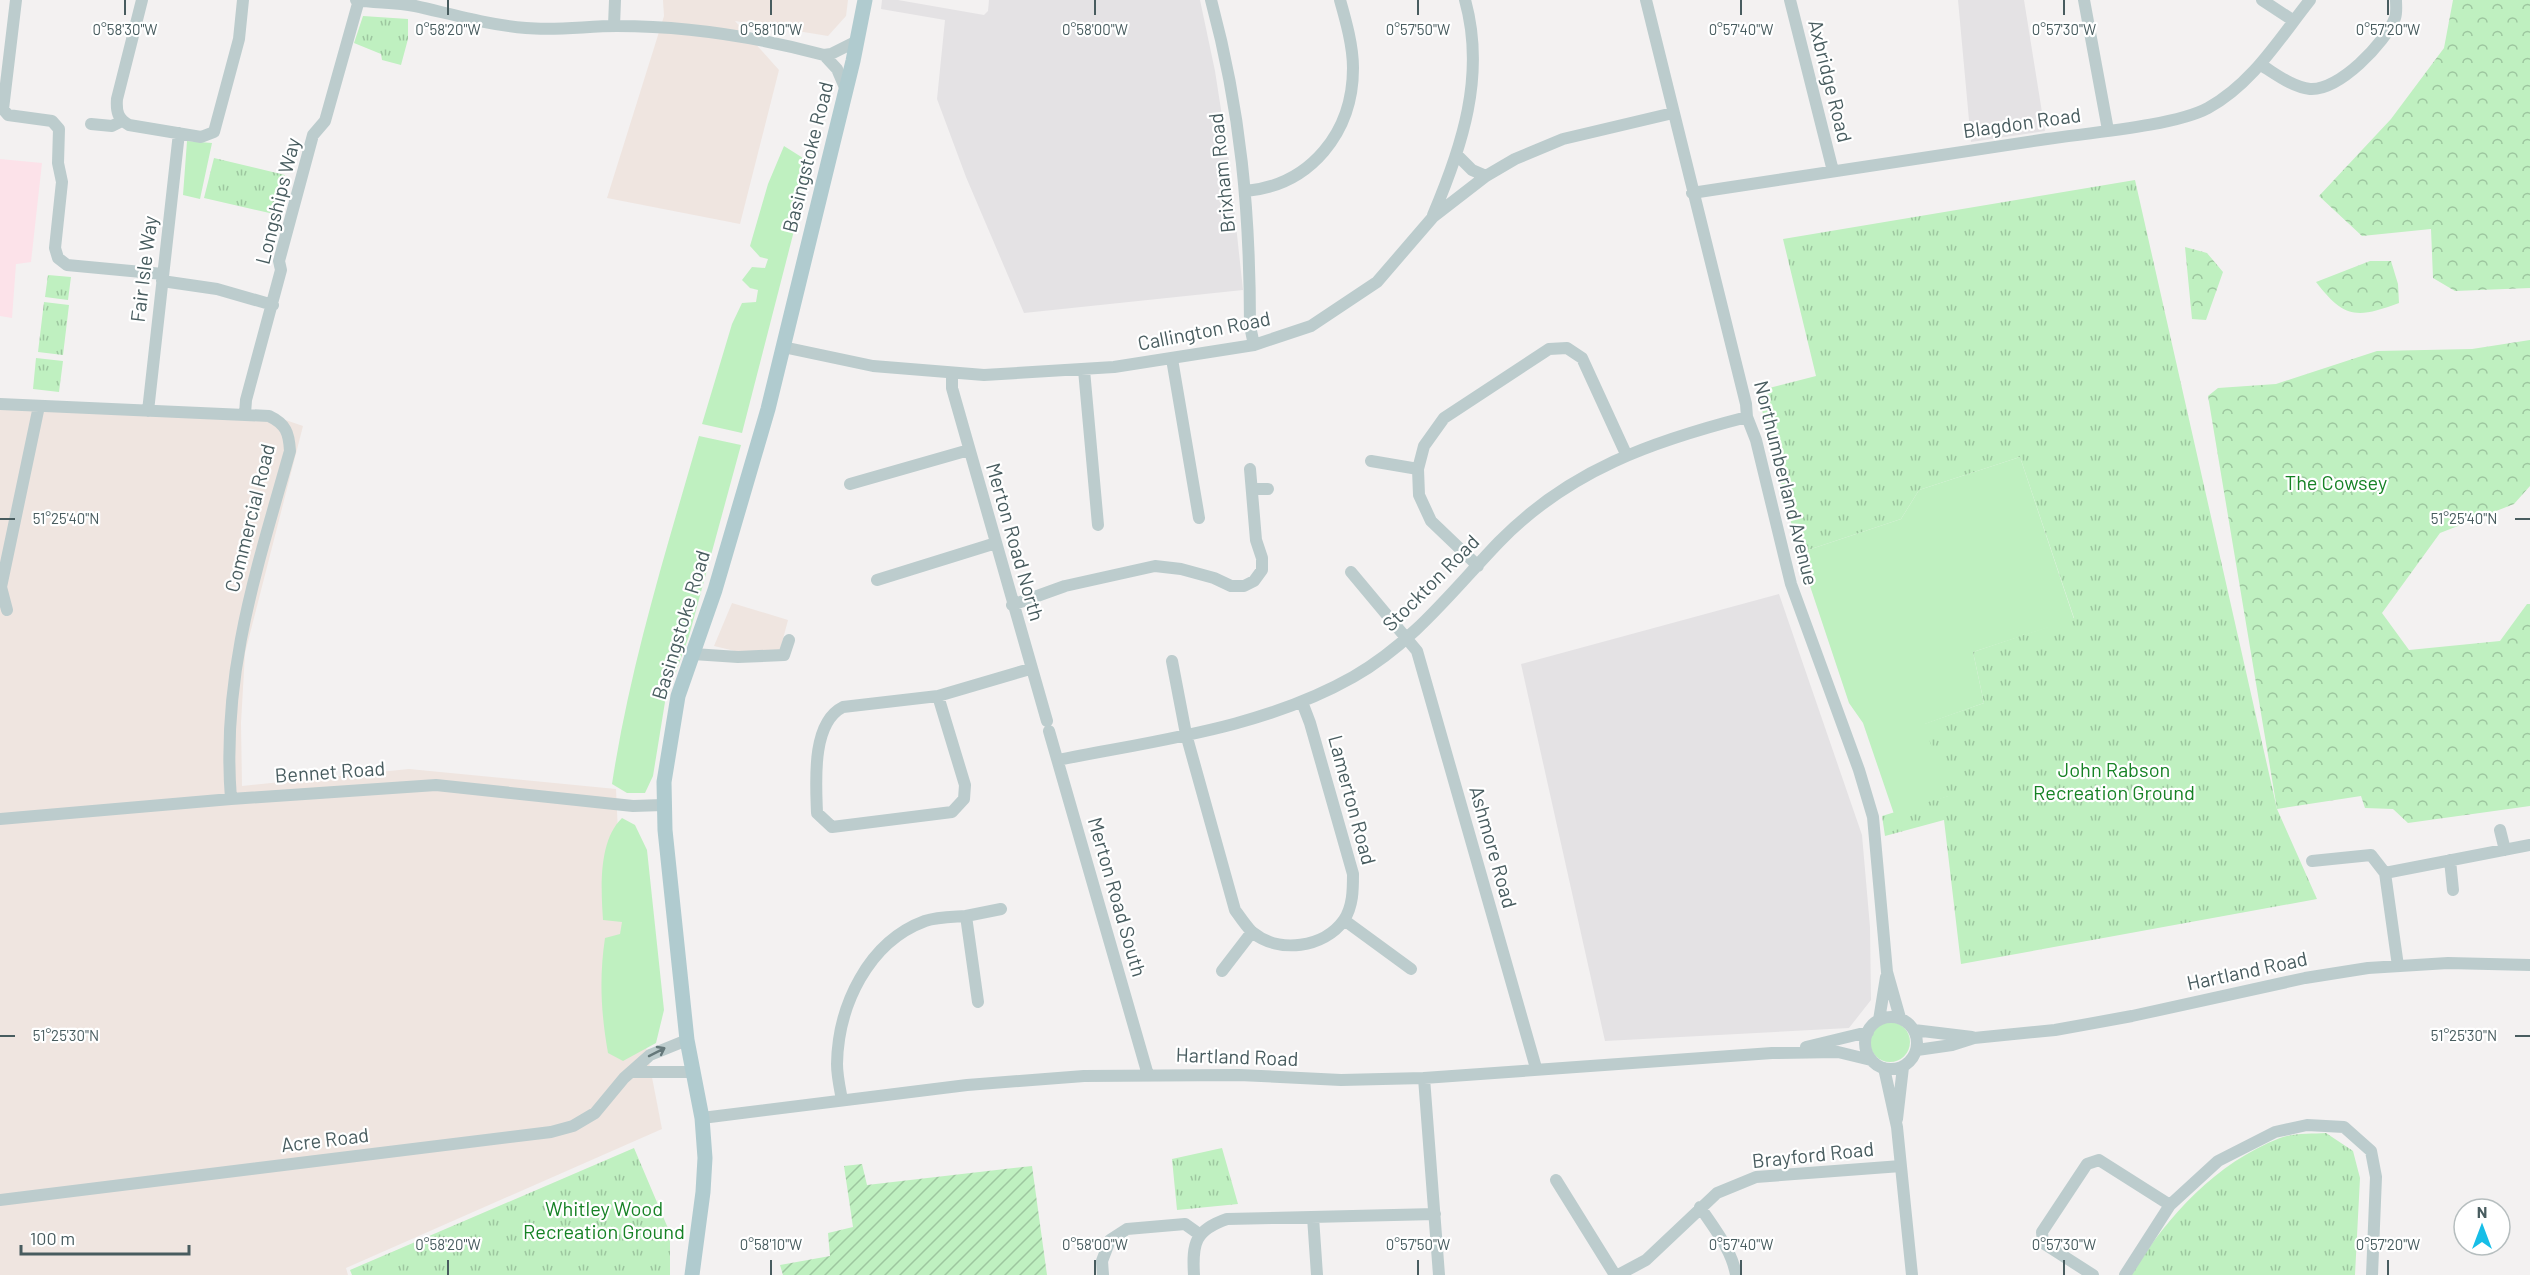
<svg xmlns="http://www.w3.org/2000/svg" width="2530" height="1275" viewBox="0 0 2530 1275" font-family="Barlow,sans-serif">
	<style>
		.commercial { fill: #efe5e0 }
		.education { fill: #e4e2e4 }
		.medical { fill: #fce2e9 }
		.grass { fill: #bff0c0 }
		.forest { fill: url(#forest-crowns) }
		.park { fill: url(#park-tufts) }
		.garden { fill: url(#garden-furrows) }
		.lines { fill: none; stroke-linecap: round; stroke-linejoin: round }
		.minor { stroke: #bccccd; stroke-width: 12 }
		.major { stroke: #b0cbcf; stroke-width: 15 }
		.oneway { stroke: #65787a }
		.ticks { fill: none; stroke: #485c5f; stroke-width: 2 }
		.labels { text-anchor: middle; stroke-width: 4.5; stroke-linejoin: round; paint-order: stroke }
		.street-label { font-size: 20px; fill: #485c5f; stroke: #fff }
		.park-label { font-size: 20px; fill: #168225; stroke: #fff }
		.ticks-label { font-size: 15px; text-anchor: middle; fill: #485c5f; stroke: #fff; stroke-width: 4.5; stroke-linejoin: round; paint-order: stroke }
	</style>
	<defs>
		<pattern id="forest-crowns" width="20" height="18" patternUnits="userSpaceOnUse" patternTransform="scale(1.5)"><rect width="20" height="18" fill="#bff0c0"/><path d="M2 6a3 3 0 1 1 6 0M12 15a3 3 0 1 1 6 0" fill="none" stroke="#9dc69f"/></pattern>
		<pattern id="park-tufts" width="24" height="20" patternUnits="userSpaceOnUse" patternTransform="scale(1.5)"><rect width="24" height="20" fill="#bff0c0"/><path d="M3 7l-1-3M5 7V3M7 7l1-3M15 17l-1-3M17 17v-4M19 17l1-3" fill="none" stroke="#9dc69f"/></pattern>
		<pattern id="garden-furrows" width="10" height="10" patternUnits="userSpaceOnUse" patternTransform="scale(1.5)"><rect width="10" height="10" fill="#bff0c0"/><path d="M-1 1l2-2M0 10L10 0M9 11l2-2" fill="none" stroke="#9dc69f"/></pattern>
	</defs>
	<rect width="100%" height="100%" fill="#f3f1f1"/>
	<path class="commercial" d="M663 0H848L846 16 828 36 735 21 779 70 740 224 607 198 664 16Z
		M0 401 274 416 303 426 245 653 241 723 242 786 409 769 616 789 622 922 662 1129 346 1268 348 1275H0Z
		M732 603 788 620 780 650 739 652 714 646Z"/>
	<path class="education" d="M882 0H898L984 15 988 11 989 0H1200L1215 71 1229 161 1243 290 1024 313 966 177 937 99 945 20 881 9Z
		M1958 0H2024L2045 131 1971 142Z
		M1779 594 1862 835 1870 927 1871 1000 1849 1028 1605 1041 1521 664Z"/>
	<path class="medical" d="M0 159 42 163 31 262 16 264 12 318 0 316Z"/>
	<path class="grass" d="M187 141 212 143 200 199 183 195Z
		M784 146 803 158 814 153 742 433 702 424 732 324 742 303 756 302 758 290 750 288 742 280 752 267 765 268 768 259 760 257 750 246 768 184Z
		M699 436 741 445 689 636 665 702 653 776 645 793H627L612 784C630 665 666 551 699 436Z
		M2020 457 2074 619 1973 652 1984 703 1925 724 1949 796 1894 814 1863 723 1849 703 1799 553 1901 519 1919 490Z
		M622 818 635 825 647 850 664 1010 656 1043 623 1061 608 1053C601 1013 599 978 605 938L620 934 622 922 603 920C601 889 598 841 622 818Z
		M1870 1042a20 20 0 1 1 40 0a20 20 0 1 1-40 0Z"/>
	<path class="forest" d="M2453 0H2530V288L2455 291 2433 278 2431 229 2362 236 2319 196 2391 119 2444 48Z
		M2185 247 2207 253 2223 272 2206 320 2192 319Z
		M2370 261H2391L2398 284 2399 303C2356 319 2344 318 2316 282Z
		M2530 340V486L2514 504 2440 533 2382 613 2409 650 2500 641 2527 604H2530V806L2408 823 2393 809 2365 808 2361 796 2277 809 2208 396 2218 388 2276 384 2377 351 2472 349Z"/>
	<path class="park" d="M363 16 408 19V39L401 65 382 60 381 54 354 43Z
		M214 158 285 175 274 214 204 198Z
		M2135 180 2277 809 2317 899 1961 964 1944 820 1885 836 1882 816 1948 796 1924 724 1984 703 1973 652 2074 618 2020 457 1919 490 1901 519 1799 553 1757 391 1816 376 1783 239Z
		M48 275 71 277 68 300 45 297Z
		M44 302 69 305 63 355 38 352Z
		M36 358 63 361 59 392 33 389Z
		M2326 1133 2353 1151 2360 1178 2355 1275H2131C2168 1216 2214 1164 2280 1138 2293 1133 2312 1134 2326 1133Z
		M634 1148 670 1233V1275H352L350 1270Z
		M1222 1148 1238 1204 1177 1210 1172 1159Z"/>
	<path class="garden" d="M862 1164 867 1185 1032 1166 1047 1275H783L780 1265 830 1256 828 1233 853 1227 844 1166Z"/>
	<g class="lines">
		<path class="minor" d="M16 0 3 109 8 115 52 121 59 129 58 163 62 182 55 248 58 258 67 265 163 274
			M142 0 117 99C116 112 118 119 129 125L201 137 214 132 239 39 243 0
			M356 0C375 3 395 2 415 6 451 14 489 25 526 28 557 31 587 26 617 26 687 26 757 37 824 55L831 54 857 41
			M1211 0C1241 111 1250 212 1250 326L1254 345
			M1646 0 1746 404 1747 417 1756 440 1791 584 1859 770 1873 817 1887 972 1900 1018
			M1790 0 1833 171
			M2084 0 2108 130
			M2262 0 2294 21
			M614 26 615 0
			M824 55 837 69 846 90
			M2261 65C2276 74 2292 87 2310 89 2339 91 2385 43 2395 18 2397 13 2396 6 2396 0
			M91 124 112 126 122 121
			M1458 156 1472 170 1486 176
			M1246 191C1311 185 1353 132 1353 68 1353 46 1346 21 1340 0
			M1692 193C1811 174 1929 156 2047 139 2087 133 2175 126 2208 108 2253 83 2279 39 2310 0
			M1433 215C1462 147 1486 75 1465 0
			M162 281 217 289 273 305
			M783 347 873 366 984 375 1114 367 1254 345 1311 326 1377 282 1433 217 1486 176 1515 159 1563 139 1673 113
			M1172 359 1199 518
			M1084 370 1098 525
			M952 373V388L1047 721
			M0 404 269 416C286 424 289 433 290 451 257 568 221 674 231 799
			M148 411 179 133
			M245 414 246 400 281 270 279 261 313 135 325 121 359 0
			M1371 461 1418 469
			M850 484 969 450
			M1252 489H1268
			M1478 566 1431 521 1419 495 1418 469 1424 446 1444 418 1549 349 1567 348 1582 358 1626 454
			M1351 572 1417 651 1536 1068
			M877 580 996 543
			M1012 605 1065 586 1155 566 1181 569 1214 578 1231 586H1244L1254 581 1262 570V558L1256 540 1250 469
			M7 610 1 587 39 406
			M693 654 738 657 784 655 789 640
			M1172 661 1186 734 1235 910C1240 917 1246 926 1252 932 1279 954 1324 948 1344 920 1353 906 1353 890 1353 874L1310 723 1302 702
			M938 696 843 707C811 723 816 783 817 813L832 827 952 812 964 799 965 785 938 696 1030 669
			M1049 731 1148 1075
			M1058 760C1158 740 1263 728 1353 677 1413 643 1453 590 1499 542 1569 470 1653 441 1747 417
			M0 819 231 799 436 785 633 806 663 805
			M2500 830 2505 850
			M2450 860 2453 890
			M2312 861 2371 855 2385 873 2530 845
			M2385 873 2398 966
			M966 916 1001 909
			M1344 920 1411 969
			M1222 971 1252 932
			M1865 1043a26 26 0 1 1 52 0a26 26 0 1 1-52 0Z
			M1879 1020 1886 977
			M1914 1030 1972 1037
			M1806 1047 1868 1032
			M1917 1050 1952 1045 1974 1038 2055 1030 2132 1016 2305 978 2368 968 2448 963 2530 965
			M1884 1068 1897 1127 1912 1275
			M633 1072H693
			M1424 1078 1439 1275
			M842 1100C840 1089 837 1076 837 1064 838 1006 868 942 925 921 937 917 953 917 966 916L978 1002
			M702 1118 967 1085 1084 1076 1239 1075 1341 1080 1424 1078 1772 1053 1838 1052 1871 1060
			M1897 1119 1903 1067
			M1556 1180 1615 1275
			M0 1200 551 1132 573 1126 595 1113 624 1078 650 1055 687 1040
			M1700 1207C1714 1228 1732 1250 1736 1275
			M1313 1217 1317 1275
			M1103 1275 1102 1261 1110 1240 1127 1229 1185 1224 1199 1234
			M1194 1275C1192 1243 1195 1230 1227 1219L1435 1214
			M1618 1275 1646 1260 1717 1193 1756 1177 1901 1166
			M2093 1275 2043 1243 2042 1232 2087 1164 2099 1160 2170 1205
			M2125 1275 2170 1205 2218 1161 2275 1132 2307 1125 2344 1127 2371 1151 2376 1177 2372 1275"/>
		<path class="major" d="M692 1275 703 1192 705 1158 702 1118 687 1040 665 830 664 782 678 696 715 590 768 409 853 61 865 0"/>
	</g>
	<defs><path id="oneway-shaft" d="M-6 0H5M1.5-3L5.5 0L1.5 3" fill="none" stroke-width="1.6" stroke-linecap="round" stroke-linejoin="round" transform="scale(1.5)"/></defs>
	<use class="oneway" href="#oneway-shaft" transform="translate(657 1052) rotate(-27)"/>
	<path class="ticks" d="M125 0V15M448 0V15M771 0V15M1095 0V15M1418 0V15M1741 0V15M2064 0V15M2388 0V15M0 519H15M2515 519H2530M0 1036H15M2515 1036H2530M448 1260V1275M771 1260V1275M1095 1260V1275M1418 1260V1275M1741 1260V1275M2064 1260V1275M2388 1260V1275"/>
	<g class="labels">
		<g class="street-label">
			<text transform="translate(1830 81) rotate(76)" y="7">Axbridge Road</text>
			<text transform="translate(2022 123) rotate(-8)" y="7">Blagdon Road</text>
			<text transform="translate(808 157) rotate(-76)" y="7">Basingstoke Road</text>
			<text transform="translate(1222 173) rotate(-96)" y="7">Brixham Road</text>
			<text transform="translate(278 201) rotate(-76)" y="7">Longships Way</text>
			<text transform="translate(144 269) rotate(-83)" y="7">Fair Isle Way</text>
			<text transform="translate(1204 331) rotate(-11)" y="7">Callington Road</text>
			<text transform="translate(1786 483) rotate(76)" y="7">Northumberland Avenue</text>
			<text transform="translate(250 518) rotate(-76)" y="7">Commercial Road</text>
			<text transform="translate(1015 542) rotate(74)" y="7">Merton Road North</text>
			<text transform="translate(1431 583) rotate(-45)" y="7">Stockton Road</text>
			<text transform="translate(681 625) rotate(-73)" y="7">Basingstoke Road</text>
			<text transform="translate(330 772) rotate(-4)" y="7">Bennet Road</text>
			<text transform="translate(1352 800) rotate(75)" y="7">Lamerton Road</text>
			<text transform="translate(1493 847) rotate(74)" y="7">Ashmore Road</text>
			<text transform="translate(1117 897) rotate(74)" y="7">Merton Road South</text>
			<text transform="translate(2247 971) rotate(-12)" y="7">Hartland Road</text>
			<text transform="translate(1237 1057) rotate(2)" y="7">Hartland Road</text>
			<text transform="translate(325 1140) rotate(-7)" y="7">Acre Road</text>
			<text transform="translate(1813 1155) rotate(-6)" y="7">Brayford Road</text>
		</g>
		<g class="park-label">
			<text x="2336" y="490">The Cowsey</text>
			<text x="2114" y="777">John Rabson<tspan x="2114" dy="23">Recreation Ground</tspan></text>
			<text x="604" y="1216">Whitley Wood<tspan x="604" dy="23">Recreation Ground</tspan></text>
		</g>
	</g>
	<g class="ticks-label">
		<text x="125" y="35">0°58'30"W</text>
		<text x="448" y="35">0°58'20"W</text>
		<text x="771" y="35">0°58'10"W</text>
		<text x="1095" y="35">0°58'00"W</text>
		<text x="1418" y="35">0°57'50"W</text>
		<text x="1741" y="35">0°57'40"W</text>
		<text x="2064" y="35">0°57'30"W</text>
		<text x="2388" y="35">0°57'20"W</text>
		<text x="66" y="524">51°25'40"N</text>
		<text x="2464" y="524">51°25'40"N</text>
		<text x="66" y="1041">51°25'30"N</text>
		<text x="2464" y="1041">51°25'30"N</text>
		<text x="448" y="1250">0°58'20"W</text>
		<text x="771" y="1250">0°58'10"W</text>
		<text x="1095" y="1250">0°58'00"W</text>
		<text x="1418" y="1250">0°57'50"W</text>
		<text x="1741" y="1250">0°57'40"W</text>
		<text x="2064" y="1250">0°57'30"W</text>
		<text x="2388" y="1250">0°57'20"W</text>
	</g>
	<g transform="translate(2482 1227)"><circle r="28" fill="#ffffff" stroke="#b6bebf" stroke-width="1.5"/>
	<path d="M0-4.5L10 22L0 15L-10 22Z" fill="#17bee7"/>
	<text y="-9" font-size="16" font-weight="bold" text-anchor="middle" fill="#485c5f">N</text>
	</g>
	<path d="M21 1245v9h168v-9" fill="none" stroke="#485c5f" stroke-width="3"/>
	<text x="30" y="1245" font-size="18" fill="#485c5f" stroke="#ffffff" stroke-width="4.5" paint-order="stroke">100 m</text>
</svg>
